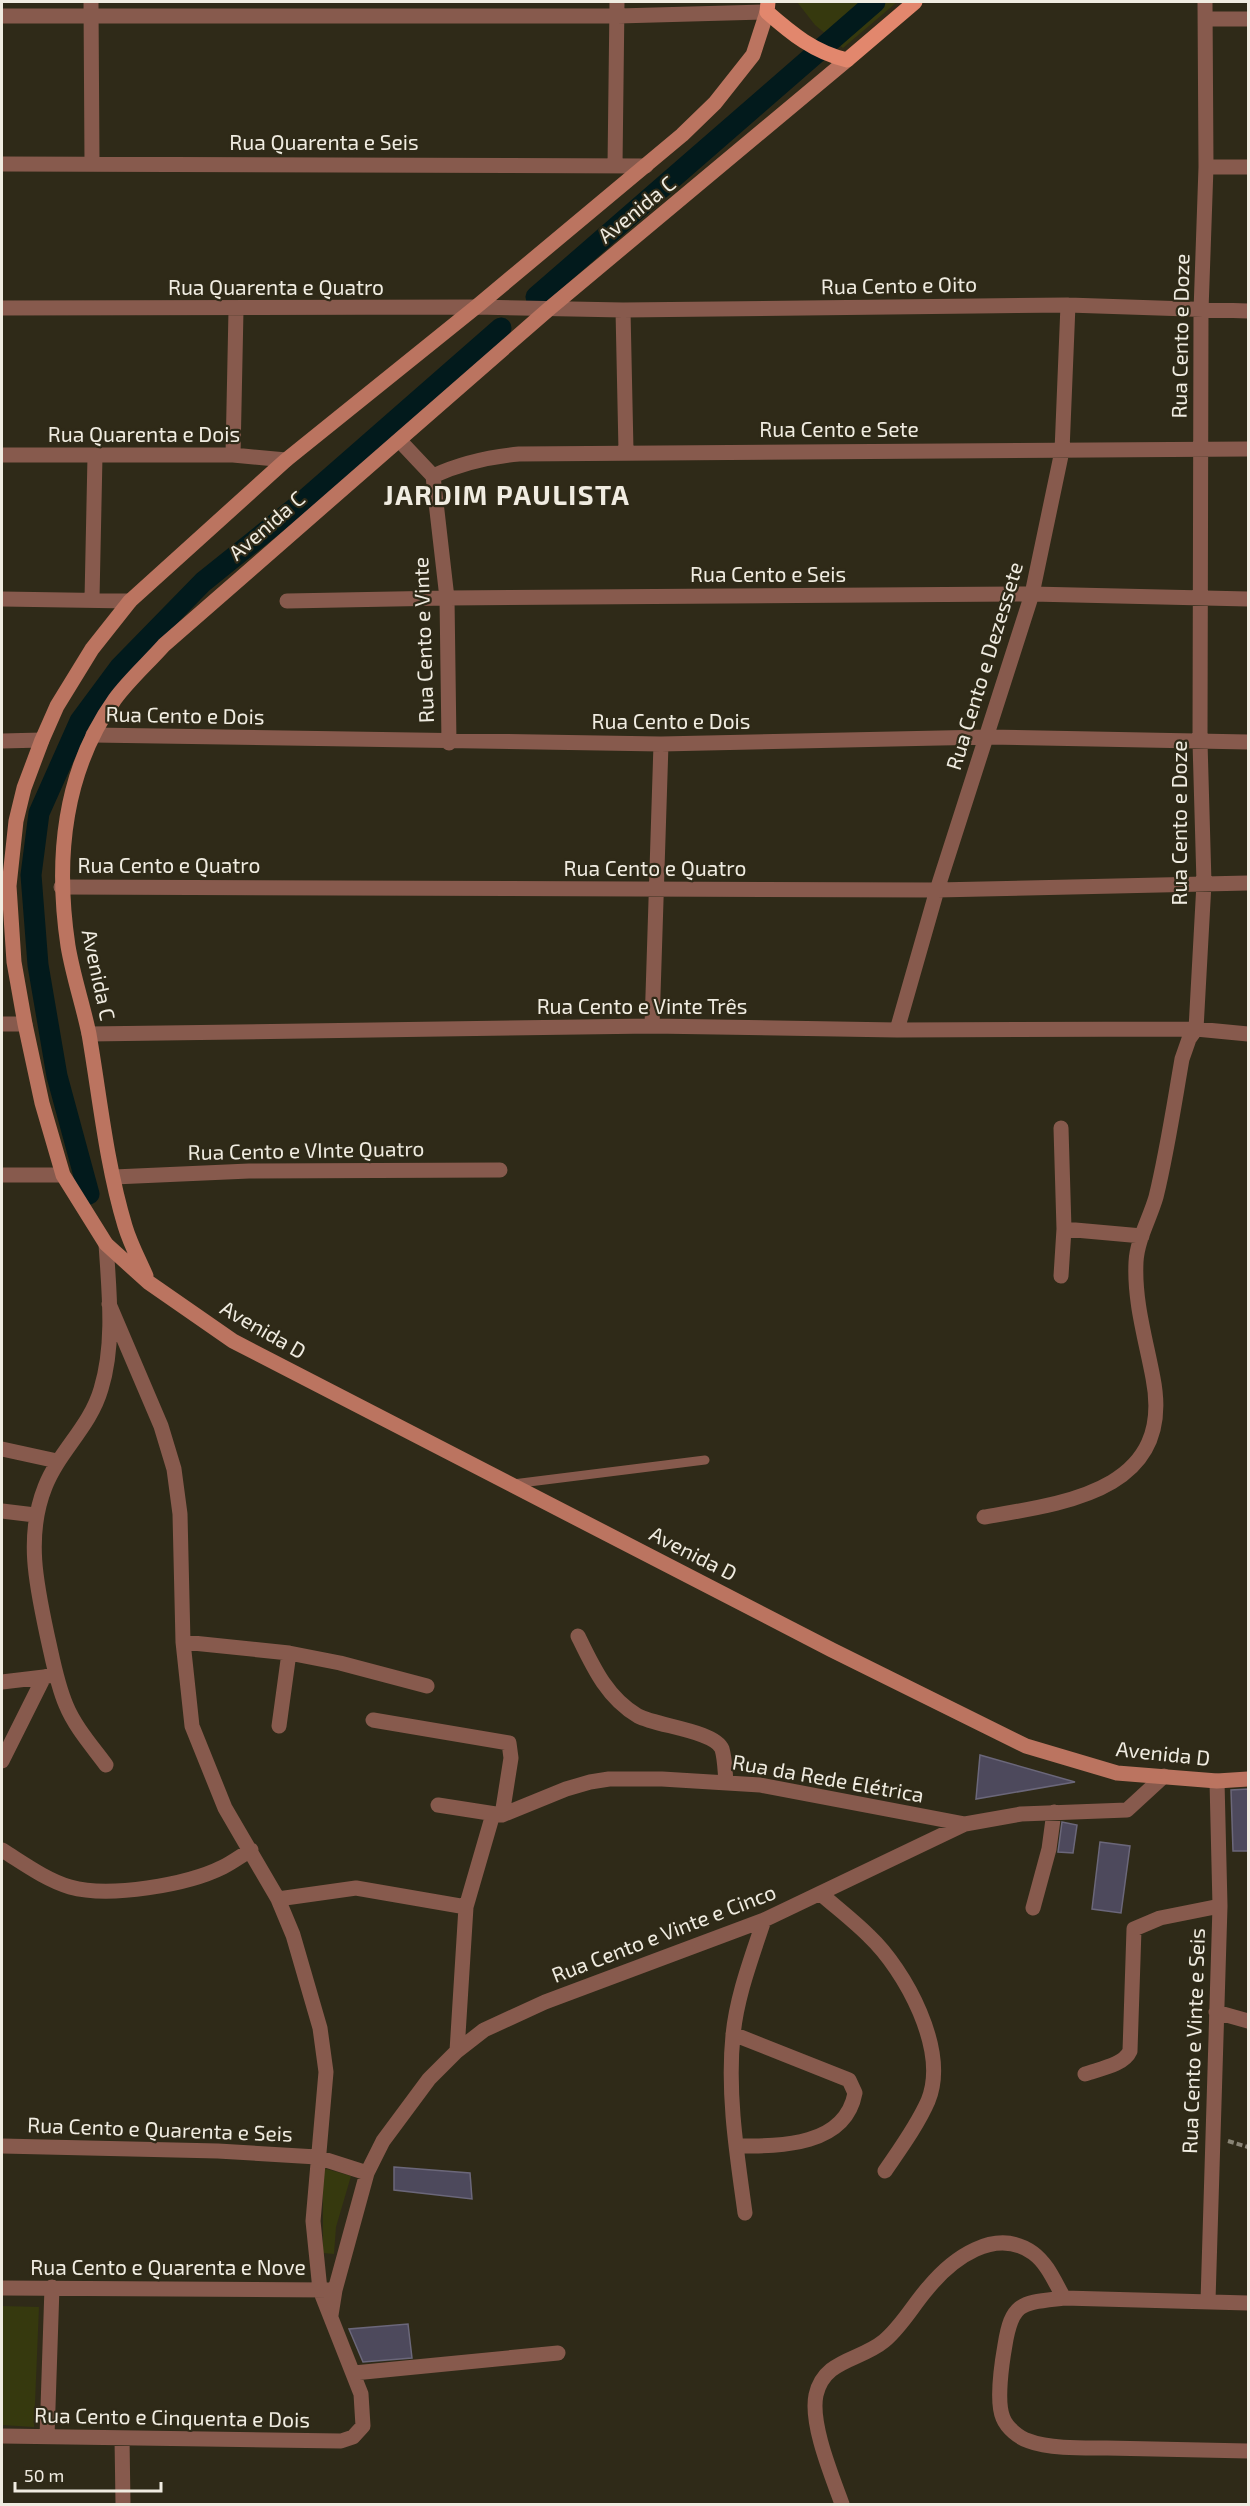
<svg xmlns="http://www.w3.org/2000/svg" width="1250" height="2506" viewBox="0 0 1250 2506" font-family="'Exo 2',sans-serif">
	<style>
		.green { fill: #36390e }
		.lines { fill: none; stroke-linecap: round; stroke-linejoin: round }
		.canal { stroke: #021a1c; stroke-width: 21 }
		.building { fill: #4d495c; stroke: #6b677a; stroke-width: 1.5 }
		.path { stroke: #898475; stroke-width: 4; stroke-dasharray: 6 3; stroke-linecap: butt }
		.lane { stroke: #875a4d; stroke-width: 9 }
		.street { stroke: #875a4d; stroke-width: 15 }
		.secondary { stroke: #bb7460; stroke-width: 15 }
		.primary { stroke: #e2876d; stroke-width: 15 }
		.labels { text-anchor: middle; stroke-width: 4.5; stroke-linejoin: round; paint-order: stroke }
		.street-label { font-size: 21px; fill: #f0ece1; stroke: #2f2a18 }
		.district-label { font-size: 27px; font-weight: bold; letter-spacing: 1.5px; fill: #f0ece1; stroke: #2f2a18 }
	</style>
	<rect width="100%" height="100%" fill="#2f2a18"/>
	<path class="green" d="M797 2H897L843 48 815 25Z
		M323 2168 351 2176 336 2227 334 2254 323 2253Z
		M2 2306 39 2307 34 2427 2 2425Z"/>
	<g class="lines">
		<path class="canal" d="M536 297 875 2
			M89 1194 57 1076 38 965 31 875 39 813 80 721 120 667 203 582 300 504 501 328"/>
	</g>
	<path class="building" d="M980 1755 1075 1782 976 1799Z
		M1248 1789V1851H1233L1231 1790Z
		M1062 1822 1077 1825 1073 1853 1058 1852Z
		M1100 1842 1130 1846 1121 1913 1092 1909Z
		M394 2167 470 2173 472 2199 394 2190Z
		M408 2324 412 2358 363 2362 349 2329Z"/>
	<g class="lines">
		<path class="path" d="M1228 2141 1248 2147"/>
		<path class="lane" d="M513 1484 705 1460"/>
		<path class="street" d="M91 2 92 163
			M2 16H618L767 12
			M1205 19H1248
			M2 164 646 166
			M615 166 617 2
			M1206 167H1248
			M2 308 476 307 623 310 1068 305 1248 311
			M623 310 626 451
			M400 441 433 476 447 598 449 743
			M2 455H233L286 460
			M233 455 236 310
			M433 476C461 463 487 457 519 454L1248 449
			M2 599 130 601
			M92 599 95 456
			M287 601 447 598 1032 594 1248 599
			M93 735 661 744 988 737 1248 742
			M2 741 42 740
			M61 887 937 890 1248 883
			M2 1024H25
			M652 1026 661 744
			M897 1030 937 890 1032 594 1062 451 1068 305
			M89 1034 652 1026 897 1030 1196 1029 1248 1034
			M2 1175H63
			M114 1177 249 1171 500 1170
			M1064 1229 1142 1236
			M1061 1276 1064 1229 1061 1128
			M2 1449 57 1461
			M2 1511 35 1515
			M984 1517C1067 1503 1175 1490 1153 1378 1146 1340 1134 1302 1136 1262 1137 1240 1150 1218 1156 1197 1167 1152 1174 1105 1182 1059L1189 1039 1196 1029 1204 883 1200 742 1201 311 1206 167 1205 2
			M578 1636C593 1667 607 1698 638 1716 657 1726 715 1731 722 1749 725 1759 725 1772 726 1782
			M183 1642 289 1653 340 1663 427 1686
			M2 1682 44 1677
			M373 1720 509 1743 511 1758 502 1815
			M279 1726 289 1653
			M2 1761 44 1677 56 1674
			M106 1765C92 1746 75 1727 66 1705 57 1684 53 1661 48 1639 37 1588 25 1537 45 1487 59 1451 90 1427 101 1389 115 1344 109 1291 106 1244
			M438 1805 502 1815 566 1789 590 1782 609 1779H662L760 1785 965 1824
			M2 1850C23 1863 46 1880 70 1887 109 1898 187 1885 223 1867 233 1862 242 1855 251 1850
			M821 1894C837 1908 854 1921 869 1936 905 1970 949 2050 928 2101 917 2126 900 2149 885 2171
			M278 1899 356 1888 466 1907
			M1033 1908 1049 1849 1054 1812
			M1216 2012 1248 2021
			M733 2034 849 2080 855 2093C845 2147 779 2146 736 2146
			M457 2051 466 1907 493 1814
			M1085 2074C1099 2069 1124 2065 1130 2051L1134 1929 1160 1918 1220 1906
			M2 2146 218 2151 317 2157 367 2173
			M745 2213C737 2155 727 2094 733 2035 737 1995 752 1957 764 1920
			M2 2288 329 2290
			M1208 2301 1220 1906 1217 1781
			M1248 2303 1064 2298C1022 2303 1012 2301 1005 2345 1002 2362 996 2402 1003 2418 1007 2428 1019 2438 1029 2441 1049 2449 1085 2448 1107 2448 1154 2449 1201 2450 1248 2451
			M331 2315 335 2290 367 2173 383 2141 429 2079 457 2051 484 2030 545 2002 764 1920 965 1824 1021 1814 1127 1810 1164 1776
			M354 2373 558 2353
			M2 2436 341 2441 353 2437 363 2426 361 2394 320 2290 313 2221 326 2072 320 2028 293 1935 278 1899 225 1808 192 1726 183 1642 180 1514 174 1469 161 1426 109 1304
			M47 2437 52 2287
			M122 2438 123 2504
			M842 2504C832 2476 810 2424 816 2395 824 2359 860 2361 884 2341 902 2326 913 2305 928 2288 952 2259 995 2226 1033 2253 1048 2264 1055 2283 1064 2298"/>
		<path class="secondary" d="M767 12 753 55 715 103 682 135 476 307 286 460 130 601 92 649 57 706 42 740 24 788 16 821 9 886 14 962 25 1024 42 1103 63 1175 106 1244 148 1282 233 1341 832 1650 1026 1746 1117 1773 1217 1781 1248 1779
			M146 1276C139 1260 130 1243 125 1226 106 1163 100 1098 89 1034 83 1005 73 976 68 946 55 859 63 772 115 699 129 680 148 663 164 645L550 308 847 60"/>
		<path class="primary" d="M768 2 767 12C792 34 814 52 847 60L915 2"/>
	</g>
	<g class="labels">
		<g class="street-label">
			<text x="324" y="150">Rua Quarenta e Seis</text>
			<text transform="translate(637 210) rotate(-39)" y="7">Avenida C</text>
			<text transform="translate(899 286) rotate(-1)" y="7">Rua Cento e Oito</text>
			<text x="276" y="295">Rua Quarenta e Quatro</text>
			<text transform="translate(1181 336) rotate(-89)" y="7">Rua Cento e Doze</text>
			<text x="839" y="437">Rua Cento e Sete</text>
			<text x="144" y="442">Rua Quarenta e Dois</text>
			<text transform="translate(267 526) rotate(-41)" y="7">Avenida C</text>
			<text x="768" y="582">Rua Cento e Seis</text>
			<text transform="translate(424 640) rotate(-92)" y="7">Rua Cento e Vinte</text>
			<text transform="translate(985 666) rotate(-73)" y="7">Rua Cento e Dezessete</text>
			<text transform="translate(185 716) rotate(1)" y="7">Rua Cento e Dois</text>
			<text x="671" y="729">Rua Cento e Dois</text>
			<text transform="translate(1180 823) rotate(-90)" y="7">Rua Cento e Doze</text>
			<text x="169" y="873">Rua Cento e Quatro</text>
			<text x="655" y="876">Rua Cento e Quatro</text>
			<text transform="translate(98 975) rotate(78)" y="7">Avenida C</text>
			<text x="642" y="1014">Rua Cento e Vinte Três</text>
			<text transform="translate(306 1151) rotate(-1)" y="7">Rua Cento e VInte Quatro</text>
			<text transform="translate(263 1330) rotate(30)" y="7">Avenida D</text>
			<text transform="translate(693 1554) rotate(27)" y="7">Avenida D</text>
			<text transform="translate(1163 1754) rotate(6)" y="7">Avenida D</text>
			<text transform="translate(828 1779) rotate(10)" y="7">Rua da Rede Elétrica</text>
			<text transform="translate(664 1934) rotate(-21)" y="7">Rua Cento e Vinte e Cinco</text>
			<text transform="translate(1194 2041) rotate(-88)" y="7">Rua Cento e Vinte e Seis</text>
			<text transform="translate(160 2130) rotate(2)" y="7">Rua Cento e Quarenta e Seis</text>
			<text x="168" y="2275">Rua Cento e Quarenta e Nove</text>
			<text transform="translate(172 2418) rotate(1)" y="7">Rua Cento e Cinquenta e Dois</text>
		</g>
		<g class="district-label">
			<text x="507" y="505">JARDIM PAULISTA</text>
		</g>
	</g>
	<rect width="1250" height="2506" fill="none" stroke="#f0ece1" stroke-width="6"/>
	<path d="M15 2482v9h146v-9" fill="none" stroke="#f0ece1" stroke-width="3"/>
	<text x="24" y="2482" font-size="18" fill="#f0ece1" stroke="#2f2a18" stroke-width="4.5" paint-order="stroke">50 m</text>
</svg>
